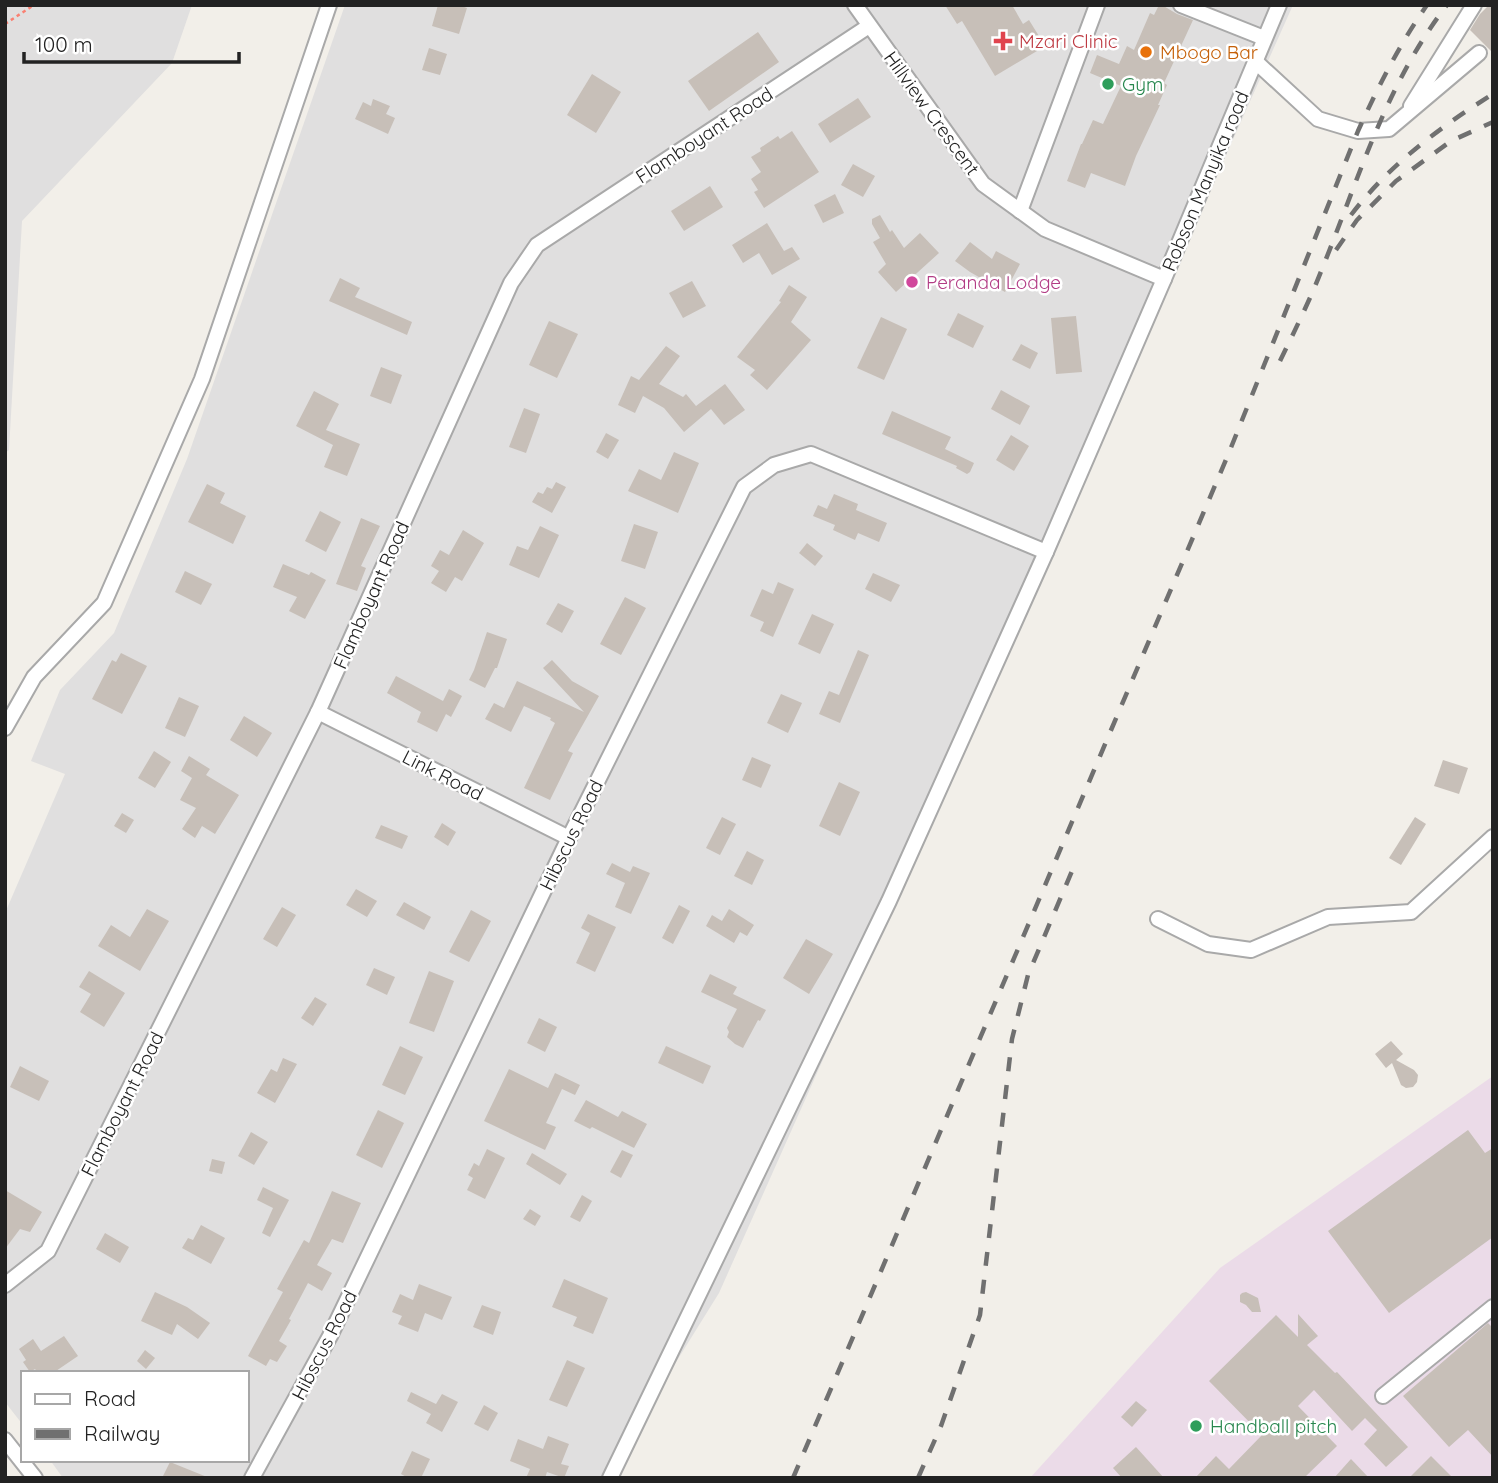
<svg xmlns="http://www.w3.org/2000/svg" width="1498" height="1483" font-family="Quicksand,sans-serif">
<rect width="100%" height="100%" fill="#f2efe9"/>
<g fill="#e0dfdf">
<path d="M5 5H192L172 63 22 221 9 450 5 453Z"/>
<path d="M345 5H1293L719 1293 604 1478H63L50 1460H247V1373H23V1425L5 1402V913L65 774 31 761 60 690 114 633 187 459Z"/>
</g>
<path fill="#ebdbe8" d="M1493 1076V1478H1030L1220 1268Z"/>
<g fill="#c7bfb8">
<path d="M438 5H459L467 8 459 34 432 26Z"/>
<path d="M945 5H1012L1023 24 1029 20 1042 41 1034 46 1037 51 995 76 962 21 957 24Z"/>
<path d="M1159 5H1162L1177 14 1193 20 1164 83 1167 85 1158 105H1160L1136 156 1125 186 1091 173 1085 188 1067 181 1081 144H1082L1093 120 1103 124 1121 86 1090 73 1097 55 1119 64 1127 46 1134 50 1150 13 1154 15Z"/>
<path d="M1489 5H1493V53L1470 30 1480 14Z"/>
<path d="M758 32 779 62 709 111 688 81Z"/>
<path d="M429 48 447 54 440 75 422 70Z"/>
<path d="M592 74 621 92 596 133 567 115Z"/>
<path d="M858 98 871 117 830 143 818 124Z"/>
<path d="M373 99 390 106 386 114 395 118 388 134 355 119 363 102 371 106Z"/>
<path d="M792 131 819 172 764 208 754 192 758 190 751 179 761 172 751 157 761 151 760 148 778 136 780 139Z"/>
<path d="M853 164 875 176 863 197 841 185Z"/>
<path d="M710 186 723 207 684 231 671 211Z"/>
<path d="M835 194 844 213 823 223 814 205Z"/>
<path d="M880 215 890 232 892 230 904 248 920 233 939 253 896 292 878 272 886 264 873 242 880 238 872 224V219Z"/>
<path d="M767 223 784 251 792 247 800 259 772 275 759 253 743 263 732 245Z"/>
<path d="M970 242 992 259 996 251 1020 264 1005 292 970 272 955 261Z"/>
<path d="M340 278 360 288 355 297 412 322 407 335 329 301Z"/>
<path d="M692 281 706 306 683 318 669 293Z"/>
<path d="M789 285 807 297 791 322 811 340 767 390 750 375 755 370 737 357 781 302 779 301Z"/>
<path d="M958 313 984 326 973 348 947 335Z"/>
<path d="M1076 316 1082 372 1056 374 1051 318Z"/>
<path d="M881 317 907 329 884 380 857 368Z"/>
<path d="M549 321 578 334 557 378 529 365Z"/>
<path d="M1021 344 1038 353 1030 369 1012 360Z"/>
<path d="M666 346 680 356 659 384 683 397 686 394 696 406 725 384 745 410 724 425 711 409 684 432 664 408 643 396 635 413 618 405 631 376 639 380Z"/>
<path d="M381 367 402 375 391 404 370 396Z"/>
<path d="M1001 390 1030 406 1020 425 991 409Z"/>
<path d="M314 391 339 404 326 430 360 444 347 476 324 467 333 445 296 426Z"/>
<path d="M524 408 540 414 526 453 509 447Z"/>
<path d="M892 411 951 437 945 449 974 463 970 472 967 474 956 468 957 466 882 434Z"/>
<path d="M606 433 619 440 608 459 596 452Z"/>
<path d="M1011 435 1029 446 1014 471 996 460Z"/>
<path d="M674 452 699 463 678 513 628 491 639 469 661 480Z"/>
<path d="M556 482 566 487 552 513 532 502 538 492 543 494 547 487 552 489Z"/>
<path d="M207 484 225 493 220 503 246 516 233 544 188 522Z"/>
<path d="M834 494 858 504 856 510 887 523 879 542 858 533 855 540 833 530 835 525 813 516 818 505 827 509Z"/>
<path d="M320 511 341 522 326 552 305 541Z"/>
<path d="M361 518 380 526 361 566 366 568 357 591 336 584Z"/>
<path d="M634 524 658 532 645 569 621 561Z"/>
<path d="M540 526 559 535 539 578 509 565 517 546 528 550Z"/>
<path d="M463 530 484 543 462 581 455 577 446 592 431 583 439 571 431 566 440 550 449 555Z"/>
<path d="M807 543 823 556 815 566 799 553Z"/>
<path d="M283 564 309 575 311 572 326 580 305 619 289 611 297 597 273 587Z"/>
<path d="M185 571 212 584 201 605 175 592Z"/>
<path d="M873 573 900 585 891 602 865 589Z"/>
<path d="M778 582 794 589 773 637 760 631 764 622 750 616 762 589 773 594Z"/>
<path d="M625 597 646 608 621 655 600 644Z"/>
<path d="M558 603 574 611 562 633 546 624Z"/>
<path d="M812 614 834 624 820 654 798 644Z"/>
<path d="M487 632 507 639 497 668H495L485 688 469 680 474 670Z"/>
<path d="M858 650 869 655 840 723 819 714 829 691 839 695Z"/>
<path d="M121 653 147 666 122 714 92 699 112 660 116 662Z"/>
<path d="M552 660 572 681 599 696 568 751 573 753 550 800 524 788 555 723 550 720 551 718 524 706 511 732 485 719 494 703 504 708 517 681 584 712 543 668Z"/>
<path d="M396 676 443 701 449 689 462 696 451 717 446 714 437 732 417 722 421 712 387 693Z"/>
<path d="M781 694 802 703 788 733 767 723Z"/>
<path d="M179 697 199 706 185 737 165 728Z"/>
<path d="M244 716 272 733 257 757 230 740Z"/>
<path d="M154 751 171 762 155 788 138 778Z"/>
<path d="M189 756 210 769 206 775 239 795 215 834 202 826 195 838 182 829 196 808 180 800 192 778 181 771Z"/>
<path d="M752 757 771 765 761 788 742 780Z"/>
<path d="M1443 760 1468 768 1459 794 1434 786Z"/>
<path d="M839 782 860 792 840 836 819 826Z"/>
<path d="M122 813 134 820 126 833 114 826Z"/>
<path d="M722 817 736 824 720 855 706 848Z"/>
<path d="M1415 817 1426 824 1401 865 1389 858Z"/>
<path d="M442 823 456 832 448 846 434 837Z"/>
<path d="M381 825 408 836 402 849 375 838Z"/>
<path d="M747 851 764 860 752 885 734 876Z"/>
<path d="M612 863 630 872 633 866 650 873 631 914 615 907 625 883 606 874Z"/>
<path d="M356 889 377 901 367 917 346 905Z"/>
<path d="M404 902 431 917 424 930 396 915Z"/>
<path d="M679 905 690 911 673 944 662 938Z"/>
<path d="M282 907 296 915 277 947 263 939Z"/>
<path d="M147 909 169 921 140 971 98 946 111 925 130 937Z"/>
<path d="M729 909 754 925 747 936 740 932 734 943 706 926 712 915 722 921Z"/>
<path d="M471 910 491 921 469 962 449 952Z"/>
<path d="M588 914 616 927 595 972 576 963 590 933 581 928Z"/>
<path d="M806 939 833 954 809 994 783 978Z"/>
<path d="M374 968 395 977 387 995 366 985Z"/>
<path d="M89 971 125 993 104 1027 80 1012 91 994 79 987Z"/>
<path d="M429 971 454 981 434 1032 409 1023Z"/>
<path d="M710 974 737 987 733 994 766 1010 760 1021 758 1020 743 1048 735 1044 727 1037 729 1032 727 1028 737 1009 701 992Z"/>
<path d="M315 997 327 1004 313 1026 301 1018Z"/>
<path d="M539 1018 557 1027 545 1052 527 1043Z"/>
<path d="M1391 1041 1403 1054 1396 1060 1414 1070 1418 1075 1417 1082 1413 1087 1406 1088 1401 1085 1392 1063 1386 1068 1375 1054Z"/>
<path d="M400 1046 423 1057 405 1095 382 1085Z"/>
<path d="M666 1046 711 1066 703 1084 658 1063Z"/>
<path d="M283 1058 297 1064 275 1103 257 1093 271 1069 277 1072Z"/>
<path d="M20 1066 49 1081 39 1101 10 1087Z"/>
<path d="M509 1069 548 1088 555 1073 580 1085 575 1095 562 1089 546 1123 556 1127 545 1150 484 1121Z"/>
<path d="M586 1100 618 1117 622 1111 647 1124 634 1148 592 1127 590 1129 574 1121Z"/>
<path d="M378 1110 404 1123 382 1168 356 1155Z"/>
<path d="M1468 1130 1485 1153 1493 1148V1237L1389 1313 1328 1231Z"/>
<path d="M251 1132 268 1142 254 1165 238 1156Z"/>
<path d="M487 1149 505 1158 485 1199 467 1190 473 1178 468 1175 474 1163 479 1166Z"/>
<path d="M622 1150 633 1155 621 1178 610 1172Z"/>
<path d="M532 1153 567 1174 560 1185 526 1164Z"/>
<path d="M212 1159 225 1162 222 1174 209 1171Z"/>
<path d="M263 1187 289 1200 270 1237 262 1233 273 1208 257 1200Z"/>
<path d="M5 1190 42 1212 30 1232 20 1229 5 1249Z"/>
<path d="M332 1191 361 1203 343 1243 332 1239 317 1265 332 1273 322 1291 308 1283 289 1319 291 1320 279 1341 287 1346 277 1362 270 1359 266 1366 248 1356 283 1292 277 1289 304 1240 309 1243Z"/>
<path d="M582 1195 592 1201 580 1222 570 1217Z"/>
<path d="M530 1209 541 1216 535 1226 523 1219Z"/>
<path d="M201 1225 225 1238 211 1264 182 1248 188 1238 193 1240Z"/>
<path d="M105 1233 129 1247 120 1263 96 1249Z"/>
<path d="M564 1279 608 1298 593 1334 573 1326 577 1317 552 1307Z"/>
<path d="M419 1284 452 1297 442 1320 425 1313 418 1332 398 1324 402 1316 392 1312 400 1294 413 1300Z"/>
<path d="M155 1292 187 1307 210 1323 198 1339 177 1324 172 1335 141 1321Z"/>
<path d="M1246 1292 1258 1298 1261 1312H1252L1246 1305 1240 1302V1295L1242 1293Z"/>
<path d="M482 1305 501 1312 493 1335 473 1327Z"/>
<path d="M1298 1314 1318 1336 1307 1345 1335 1373 1337 1372 1408 1447 1386 1467 1364 1444 1377 1430 1365 1418 1352 1431 1314 1390 1298 1406 1337 1446 1304 1478H1195L1216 1456 1229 1469 1262 1435 1209 1381 1276 1315 1298 1337Z"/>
<path d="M1488 1323 1493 1328V1457L1468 1430 1449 1447 1403 1396Z"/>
<path d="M64 1336 78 1356 53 1373H38L35 1369 30 1372 23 1362 26 1360 19 1349 33 1339 41 1351Z"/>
<path d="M145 1350 155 1358 146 1369 137 1361Z"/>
<path d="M567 1360 585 1368 567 1407 549 1400Z"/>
<path d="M411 1392 436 1404 442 1394 458 1402 442 1432 426 1423 431 1414 407 1401Z"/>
<path d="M1136 1401 1147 1410 1132 1427 1121 1417Z"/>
<path d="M484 1405 498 1413 488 1431 474 1424Z"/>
<path d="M548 1436 569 1444 561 1464 569 1466 564 1478 547 1472 545 1478H526L530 1469 510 1461 518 1439 543 1449Z"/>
<path d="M1136 1447 1164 1478H1122L1113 1468Z"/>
<path d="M412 1451 430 1459 421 1478H408L401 1474Z"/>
<path d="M1431 1456 1453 1478H1409Z"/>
<path d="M1351 1459 1369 1478H1334Z"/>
<path d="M170 1462 207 1477V1478H162Z"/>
</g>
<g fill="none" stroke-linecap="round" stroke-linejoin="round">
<g stroke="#a9a9a9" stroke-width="18">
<g id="minor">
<path d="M855 5 983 184 1045 229 1164 279"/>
<path d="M1181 5 1264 38"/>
<path d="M1255 61 1318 119 1358 131 1389 129 1479 53"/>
<path d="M1411 106 1474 5"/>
<path d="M1020 211 1097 5"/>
<path d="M318 712 569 838"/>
<path d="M5 728 34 677 104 603 202 379 329 5"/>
<path d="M1158 919 1208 944 1251 950 1328 917 1411 912 1493 837"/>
<path d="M5 1285 48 1251 318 712 511 283 537 245 869 26"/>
<path d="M1383 1396 1493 1307"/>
<path d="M5 1440 35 1478"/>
<path d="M252 1478 330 1336 569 838 744 487 774 465 811 454 1046 552"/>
<path d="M610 1478 889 901 1046 552 1164 279 1279 5"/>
</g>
</g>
<path stroke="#fa8072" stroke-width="2.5" stroke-dasharray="3.5 3.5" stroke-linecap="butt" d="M5 24 34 5"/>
<use href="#minor" stroke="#fff" stroke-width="14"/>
<g stroke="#707070" stroke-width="4.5" stroke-dasharray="14 14" stroke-linecap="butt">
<path d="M1351 215C1389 165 1440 127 1493 94"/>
<path d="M1336 250 1357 220 1396 181 1451 141 1493 122"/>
<path d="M1280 361C1295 330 1310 300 1322 269 1359 178 1386 84 1447 5"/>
<path d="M793 1478 1228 455 1358 131C1378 87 1399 45 1427 5"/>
<path d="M918 1478 941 1426 980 1315 1012 1039 1028 975 1072 871"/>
</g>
</g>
<path fill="#e0444e" stroke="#fff" stroke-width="2.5" d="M999.5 30.5h7v7h7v7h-7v7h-7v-7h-7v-7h7z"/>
<circle fill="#e8710a" stroke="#fff" stroke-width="2.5" cx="1146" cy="52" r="7"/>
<g fill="#2e9e5b" stroke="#fff" stroke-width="2.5">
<circle cx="1108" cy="84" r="7"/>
<circle cx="1196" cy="1426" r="7"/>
</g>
<circle fill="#d1479c" stroke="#fff" stroke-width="2.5" cx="912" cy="282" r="7"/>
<g text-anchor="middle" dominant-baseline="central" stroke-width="5" stroke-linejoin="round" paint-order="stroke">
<g font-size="19" fill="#be3a42" stroke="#fff" text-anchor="start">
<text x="1019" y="41">Mzari Clinic</text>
</g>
<g font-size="19" fill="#c56008" stroke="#fff" text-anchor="start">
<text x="1160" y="52">Mbogo Bar</text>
</g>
<g font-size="19" fill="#27864d" stroke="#fff" text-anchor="start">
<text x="1122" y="84">Gym</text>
<text x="1210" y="1426">Handball pitch</text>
</g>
<g font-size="19" fill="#222" stroke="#fff">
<text transform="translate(932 113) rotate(54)">Hillview Crescent</text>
<text transform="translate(704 135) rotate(-33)">Flamboyant Road</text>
<text transform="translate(1205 181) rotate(-67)">Robson Manyika road</text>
<text transform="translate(371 595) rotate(-66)">Flamboyant Road</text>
<text transform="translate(443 775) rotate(27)">Link Road</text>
<text transform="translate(571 835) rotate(-64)">Hibscus Road</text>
<text transform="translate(122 1104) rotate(-63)">Flamboyant Road</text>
<text transform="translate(324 1345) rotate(-63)">Hibscus Road</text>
</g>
<g font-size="19" fill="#b23c85" stroke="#fff" text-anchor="start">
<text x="926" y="282">Peranda Lodge</text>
</g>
</g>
<rect width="1498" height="1483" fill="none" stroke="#222222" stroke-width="14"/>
<rect x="21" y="1371" width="228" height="91" fill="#ffffff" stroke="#a7a7a7" stroke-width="2"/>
<rect x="35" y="1394" width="35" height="10" fill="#ffffff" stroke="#a7a7a7" stroke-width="2"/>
<text x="84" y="1406" font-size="21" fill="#222222">Road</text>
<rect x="35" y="1429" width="35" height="10" fill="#707070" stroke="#a7a7a7" stroke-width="2"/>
<text x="84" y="1441" font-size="21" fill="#222222">Railway</text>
<path d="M24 52v10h215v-10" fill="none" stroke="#222222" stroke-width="3.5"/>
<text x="35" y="52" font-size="21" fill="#222222" stroke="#ffffff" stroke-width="5" paint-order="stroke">100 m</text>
</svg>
